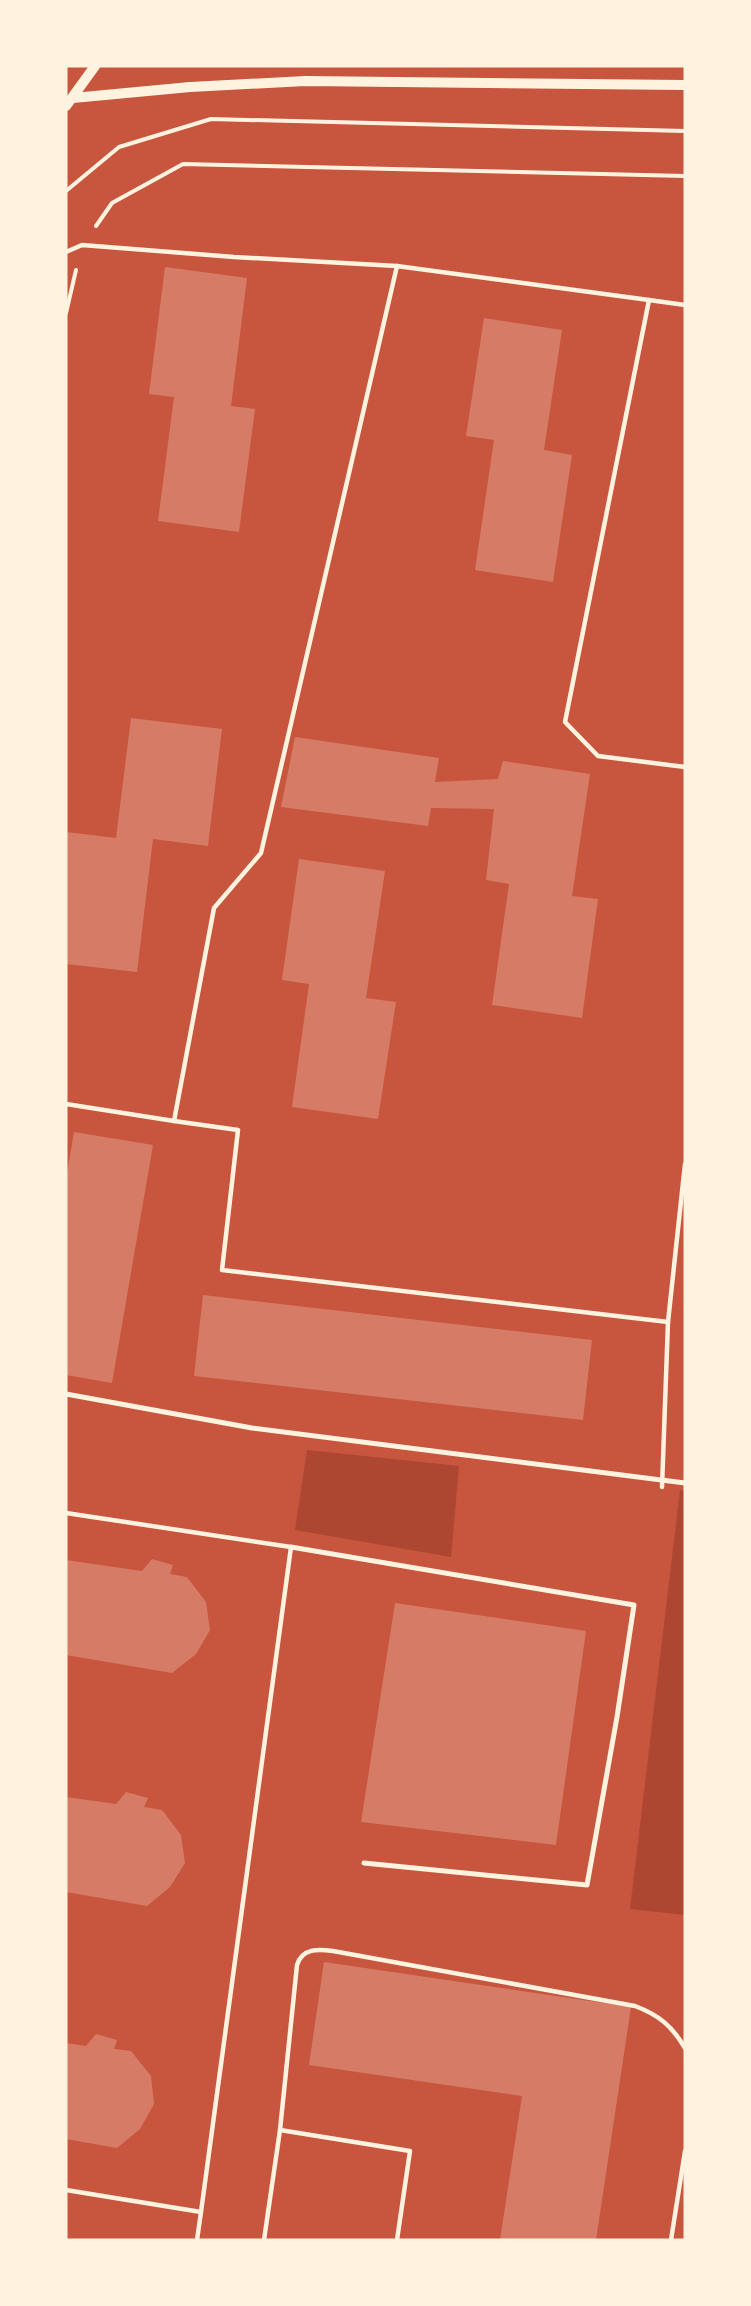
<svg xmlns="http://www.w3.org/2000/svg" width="751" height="2306" font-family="'PT Sans',sans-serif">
<rect width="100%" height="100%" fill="#c8553d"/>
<g fill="#ae4732">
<path d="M307 1450 459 1466 451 1557 295 1530Z"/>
<path d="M680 1490 685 1491V1915L630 1909Z"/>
</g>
<g fill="#d67c66">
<path d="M165 267 247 278 231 406 255 409 239 532 158 521 174 397 149 394Z"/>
<path d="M484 318 562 330 544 450 572 455 553 582 475 570 494 440 466 436Z"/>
<path d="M131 718 222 729 208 846 153 839 137 972 66 964V832L116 838Z"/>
<path d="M295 737 439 758 435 782 498 779 503 761 590 774 572 896 598 899 582 1018 492 1005 509 884 486 880 494 809 431 808 428 826 281 807Z"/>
<path d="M299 859 385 871 366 998 396 1002 378 1119 292 1107 309 984 282 980Z"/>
<path d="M74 1132 153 1145 112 1383 66 1375V1179Z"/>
<path d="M203 1295 592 1340 583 1420 194 1376Z"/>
<path d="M152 1559 173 1565 170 1574 187 1577 206 1602 210 1630 196 1654 172 1673 66 1655V1560L142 1571Z"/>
<path d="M395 1603 586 1631 556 1845 361 1822Z"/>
<path d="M126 1792 148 1798 144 1807 162 1810 181 1835 185 1863 170 1887 147 1906 66 1892V1797L116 1804Z"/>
<path d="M324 1962 631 2007 596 2240H500L522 2096 309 2065Z"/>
<path d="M96 2034 117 2040 114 2049 131 2051 151 2076 154 2104 140 2129 117 2148 66 2139V2043L86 2046Z"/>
</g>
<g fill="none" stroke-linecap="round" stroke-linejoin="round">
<g stroke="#fff3e0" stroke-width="4">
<path d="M66 191 119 147 211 119 685 131"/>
<path d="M96 226 112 203 183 164 685 176"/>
<path d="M66 313 76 270"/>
</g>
<g stroke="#fff3e0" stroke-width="4.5">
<path d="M66 252 82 245 234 257 397 266"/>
<path d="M649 300 685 305"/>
<path d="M66 1104 174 1121 214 908 261 853 397 266 649 300 565 722 598 756 685 767"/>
<path d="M174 1121 238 1130 222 1270 668 1322"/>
<path d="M662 1487 668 1322 685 1164"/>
<path d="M66 1513 291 1547 201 2212 66 2190"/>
<path d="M280 2130 410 2151 397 2240"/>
<path d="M197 2240 201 2212"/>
<path d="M264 2240 280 2130 297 1965C302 1948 318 1949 333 1951L635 2006C659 2015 672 2026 685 2048"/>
<path d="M671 2240 685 2151"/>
</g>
<g stroke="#fff3e0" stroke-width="5">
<path d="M66 1394 252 1428 685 1483"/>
<path d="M291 1547 634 1605 617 1717 587 1885 364 1863"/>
</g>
<g stroke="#fff3e0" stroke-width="10">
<path d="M73 98 190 87 305 81 685 85"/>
<path d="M66 106 95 66"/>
</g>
</g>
<rect width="751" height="2306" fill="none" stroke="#fff3e0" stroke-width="135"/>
</svg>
